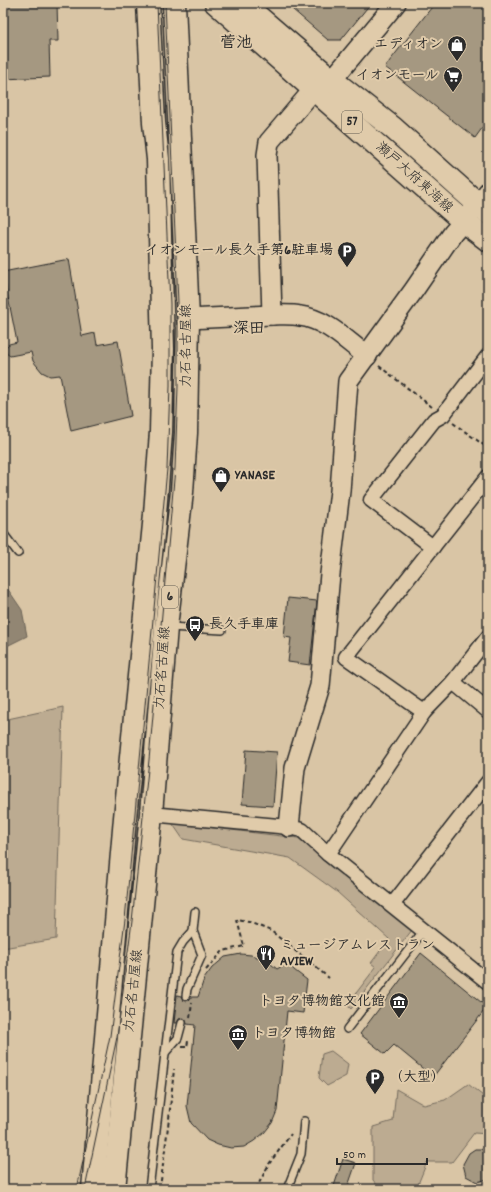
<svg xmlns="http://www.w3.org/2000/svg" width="491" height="1192" font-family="Dekko,'Klee One',sans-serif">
<rect width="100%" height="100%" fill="#d9c5a5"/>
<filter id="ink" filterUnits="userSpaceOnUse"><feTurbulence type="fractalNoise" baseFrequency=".025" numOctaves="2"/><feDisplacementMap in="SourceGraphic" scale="8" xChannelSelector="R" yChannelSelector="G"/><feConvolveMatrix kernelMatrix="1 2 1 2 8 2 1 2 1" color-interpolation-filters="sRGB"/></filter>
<g filter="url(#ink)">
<g fill="#bcab91" stroke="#746b5e">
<path d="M63 707 56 939 3 948V720Z"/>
<path d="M172 823 298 838 412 930 351 1009 347 1005 376 967 371 963 389 939 337 892 290 858 183 839Z"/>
<path d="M331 1051 348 1064 346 1076 327 1086 319 1078 322 1054Z"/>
<path d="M468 1084 483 1096 488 1097V1134L474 1133 452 1162H427L416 1189H380L373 1180V1127L393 1121 396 1089 424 1105 445 1100Z"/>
</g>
<path fill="#928673" stroke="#696256" d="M3 582 22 610 27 636 3 648Z"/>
<g fill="#a59881" stroke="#2b2b2b">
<path d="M3 3H57L58 41H49L50 77 3 79Z"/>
<path d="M285 3H371L341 40H328Z"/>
<path d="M435 3H488V120L475 138 385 67Z"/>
<path d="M69 259 82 336 95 333 97 345 118 341 131 416 71 431 60 375 50 376 42 372 33 361 31 352 10 356 6 353 5 348 9 344 17 342 3 272Z"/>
<path d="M288 598 317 601 310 665 288 662 291 638 284 637Z"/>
<path d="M246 750 277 752 273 806 242 804Z"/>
<path d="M421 953 487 1007 433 1077 394 1045 385 1054 360 1034Z"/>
<path d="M241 954 251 955 266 960 277 969 284 965H290L294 970 307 980 303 1013 287 1011 277 1111 272 1123 264 1133 254 1141 244 1147 231 1148 218 1145 207 1140 191 1123 187 1106 195 1025 187 1024 186 1020 183 1018 179 1019 177 1023H174L177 995 181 996 183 1000 186 1001 190 999 191 997H198L204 979 212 968 225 957Z"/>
<path d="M475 1149H481L488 1153V1179L477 1182 466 1176 463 1164 469 1153Z"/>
<path d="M343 1159 356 1163 347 1189H333Z"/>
</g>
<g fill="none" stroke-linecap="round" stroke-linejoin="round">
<g stroke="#2b2b2b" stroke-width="10">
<g id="lane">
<path d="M3 533 18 553"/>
<path d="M169 627 222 630"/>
<path d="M186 996 187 989 202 955 193 931"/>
<path d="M347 1029 424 930"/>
<path d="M165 1053 178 1038 182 1023"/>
<path d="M149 1189 177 952 183 942 193 931 195 912"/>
<path d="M287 1189 301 1154 304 1121"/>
</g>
</g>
<g stroke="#2b2b2b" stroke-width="17">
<g id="street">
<path d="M488 477 346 657 424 712 453 682 488 637"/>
<path d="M433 547 371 500 434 420 443 415 488 356"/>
<path d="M453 682 488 711"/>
<path d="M151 814 289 827 302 830 328 854 488 982"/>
<path d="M328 854 424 712"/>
<path d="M393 904 488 782"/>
</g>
</g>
<g stroke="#2b2b2b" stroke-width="22">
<g id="secondary">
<path d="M332 80 396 3"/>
<path d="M314 89 269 142 267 155 272 315C281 315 291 314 300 316 326 319 347 341 367 356"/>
<path d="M188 319 272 315"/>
<path d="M289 827 295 768 320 686 330 574 340 491 348 381 414 290 453 233 478 205 488 192"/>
</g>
</g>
<g stroke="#2b2b2b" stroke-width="25">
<g id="primary">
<path d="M216 3 463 221 488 240"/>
<path d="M242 3 332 80 393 128 488 213"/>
<path d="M93 1189 125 818 155 514 161 432 163 349 158 159 154 123 148 3"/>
<path d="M114 1189 151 814 166 627 182 492 186 433 188 319 174 3"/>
</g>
</g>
<g stroke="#2b2b2b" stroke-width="2" stroke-dasharray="4 3" stroke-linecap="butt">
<path d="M379 366 432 407"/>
<path d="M453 423 488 448"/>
<path d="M206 970 223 951 244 946 237 920 249 922 271 931 329 978"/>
<path d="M190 1018 192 1003"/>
<path d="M182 1047H187L188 1041"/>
<path d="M160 1188 169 1119 174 1069"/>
<path d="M256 1189 269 1164 291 1134"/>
</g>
<use href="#lane" stroke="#e0cbaa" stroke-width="7"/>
<use href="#street" stroke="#e0cbaa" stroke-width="14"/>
<use href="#secondary" stroke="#e0cbaa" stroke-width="19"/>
<use href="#primary" stroke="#e0cbaa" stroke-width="22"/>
<g stroke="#2b2b2b" stroke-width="1">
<path d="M77 1189 110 1036 125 920 167 469 170 386V304L157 3"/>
<path d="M85 1189 117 1037 132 921 149 760 175 468 178 386V303L165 3"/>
</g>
</g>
</g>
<defs>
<g id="shop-pin" transform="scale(1)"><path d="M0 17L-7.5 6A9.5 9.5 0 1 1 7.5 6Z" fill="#2b2b2b" stroke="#e0cbaa"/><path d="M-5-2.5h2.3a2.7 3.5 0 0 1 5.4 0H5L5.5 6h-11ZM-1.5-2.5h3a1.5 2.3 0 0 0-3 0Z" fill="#fff"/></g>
<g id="supermarket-pin" transform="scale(1)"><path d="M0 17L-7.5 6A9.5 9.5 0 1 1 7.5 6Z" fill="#2b2b2b" stroke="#e0cbaa"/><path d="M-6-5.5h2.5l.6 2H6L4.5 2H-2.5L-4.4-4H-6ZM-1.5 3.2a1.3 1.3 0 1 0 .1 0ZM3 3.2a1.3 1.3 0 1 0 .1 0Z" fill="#fff"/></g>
<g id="parking-pin" transform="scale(1)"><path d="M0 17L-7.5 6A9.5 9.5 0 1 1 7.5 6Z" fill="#2b2b2b" stroke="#e0cbaa"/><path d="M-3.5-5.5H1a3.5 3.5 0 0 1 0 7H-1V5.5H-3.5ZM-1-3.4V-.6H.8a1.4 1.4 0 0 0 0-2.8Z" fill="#fff"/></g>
<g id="bus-pin" transform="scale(1)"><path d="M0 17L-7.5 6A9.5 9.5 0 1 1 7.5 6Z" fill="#2b2b2b" stroke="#e0cbaa"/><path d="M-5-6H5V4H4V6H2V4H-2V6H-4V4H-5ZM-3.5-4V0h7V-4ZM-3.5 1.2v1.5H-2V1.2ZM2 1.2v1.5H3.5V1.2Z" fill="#fff"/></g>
<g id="restaurant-pin" transform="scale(1)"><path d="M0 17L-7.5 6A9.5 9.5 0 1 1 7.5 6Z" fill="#2b2b2b" stroke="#e0cbaa"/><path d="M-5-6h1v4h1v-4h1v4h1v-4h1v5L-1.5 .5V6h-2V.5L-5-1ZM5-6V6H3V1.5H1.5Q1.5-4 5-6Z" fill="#fff"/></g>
<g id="museum-pin" transform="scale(1)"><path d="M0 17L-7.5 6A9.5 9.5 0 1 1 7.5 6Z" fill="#2b2b2b" stroke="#e0cbaa"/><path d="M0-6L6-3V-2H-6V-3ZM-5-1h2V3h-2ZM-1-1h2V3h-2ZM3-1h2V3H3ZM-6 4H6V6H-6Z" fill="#fff"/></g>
</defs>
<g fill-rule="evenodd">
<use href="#shop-pin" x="457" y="45"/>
<use href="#supermarket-pin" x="453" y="76"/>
<use href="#parking-pin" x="347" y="251"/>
<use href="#shop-pin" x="221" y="476"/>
<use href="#bus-pin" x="195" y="625"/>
<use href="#restaurant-pin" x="266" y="954"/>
<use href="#museum-pin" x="399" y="1002"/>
<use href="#museum-pin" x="238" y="1034"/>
<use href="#parking-pin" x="375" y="1078"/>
</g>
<g text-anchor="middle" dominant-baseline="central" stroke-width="4" stroke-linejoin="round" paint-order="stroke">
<g fill="#e0cbaa" stroke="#615b51" stroke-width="1">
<rect x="342" y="111" width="20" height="22" rx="3"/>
<rect x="162" y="586" width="16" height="22" rx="3"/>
</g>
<g font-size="13" font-weight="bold" fill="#2b2b2b">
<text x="352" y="122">57</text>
<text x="170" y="597">6</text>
</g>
<g font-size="14" font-weight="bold" fill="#2b2b2b" stroke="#e0cbaa" text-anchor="start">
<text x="443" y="45" text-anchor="end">エディオン</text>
<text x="439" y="76" text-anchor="end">イオンモール</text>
<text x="333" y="251" text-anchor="end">イオンモール長久手第6駐車場</text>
<text x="235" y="476">YANASE</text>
<text x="209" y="625">長久手車庫</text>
<text x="280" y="946">ミュージアムレストラン<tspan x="280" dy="16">AVIEW</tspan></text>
<text x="385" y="1002" text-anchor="end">トヨタ博物館文化館</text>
<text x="252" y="1034">トヨタ博物館</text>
<text x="389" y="1078">（大型）</text>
</g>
<g font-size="14" fill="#2b2b2b" stroke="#e0cbaa">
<text transform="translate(414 178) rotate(42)">瀬戸大府東海線</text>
<text transform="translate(187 346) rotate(-90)">力石名古屋線</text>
<text transform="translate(163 668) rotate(-86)">力石名古屋線</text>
<text transform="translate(134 991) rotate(-84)">力石名古屋線</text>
</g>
<g font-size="16" font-weight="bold" fill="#2b2b2b" stroke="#e0cbaa">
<text x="236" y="43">菅池</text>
<text x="249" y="329">深田</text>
</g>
</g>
<rect width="491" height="1192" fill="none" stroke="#e0cbaa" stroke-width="16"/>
<rect x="8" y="8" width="475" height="1176" fill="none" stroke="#2b2b2b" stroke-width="1.5" filter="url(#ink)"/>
<path d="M337 1158v6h90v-6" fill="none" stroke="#2b2b2b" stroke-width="2"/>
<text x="343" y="1158" font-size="12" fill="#2b2b2b" stroke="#e0cbaa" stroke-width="3" paint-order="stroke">50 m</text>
</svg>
